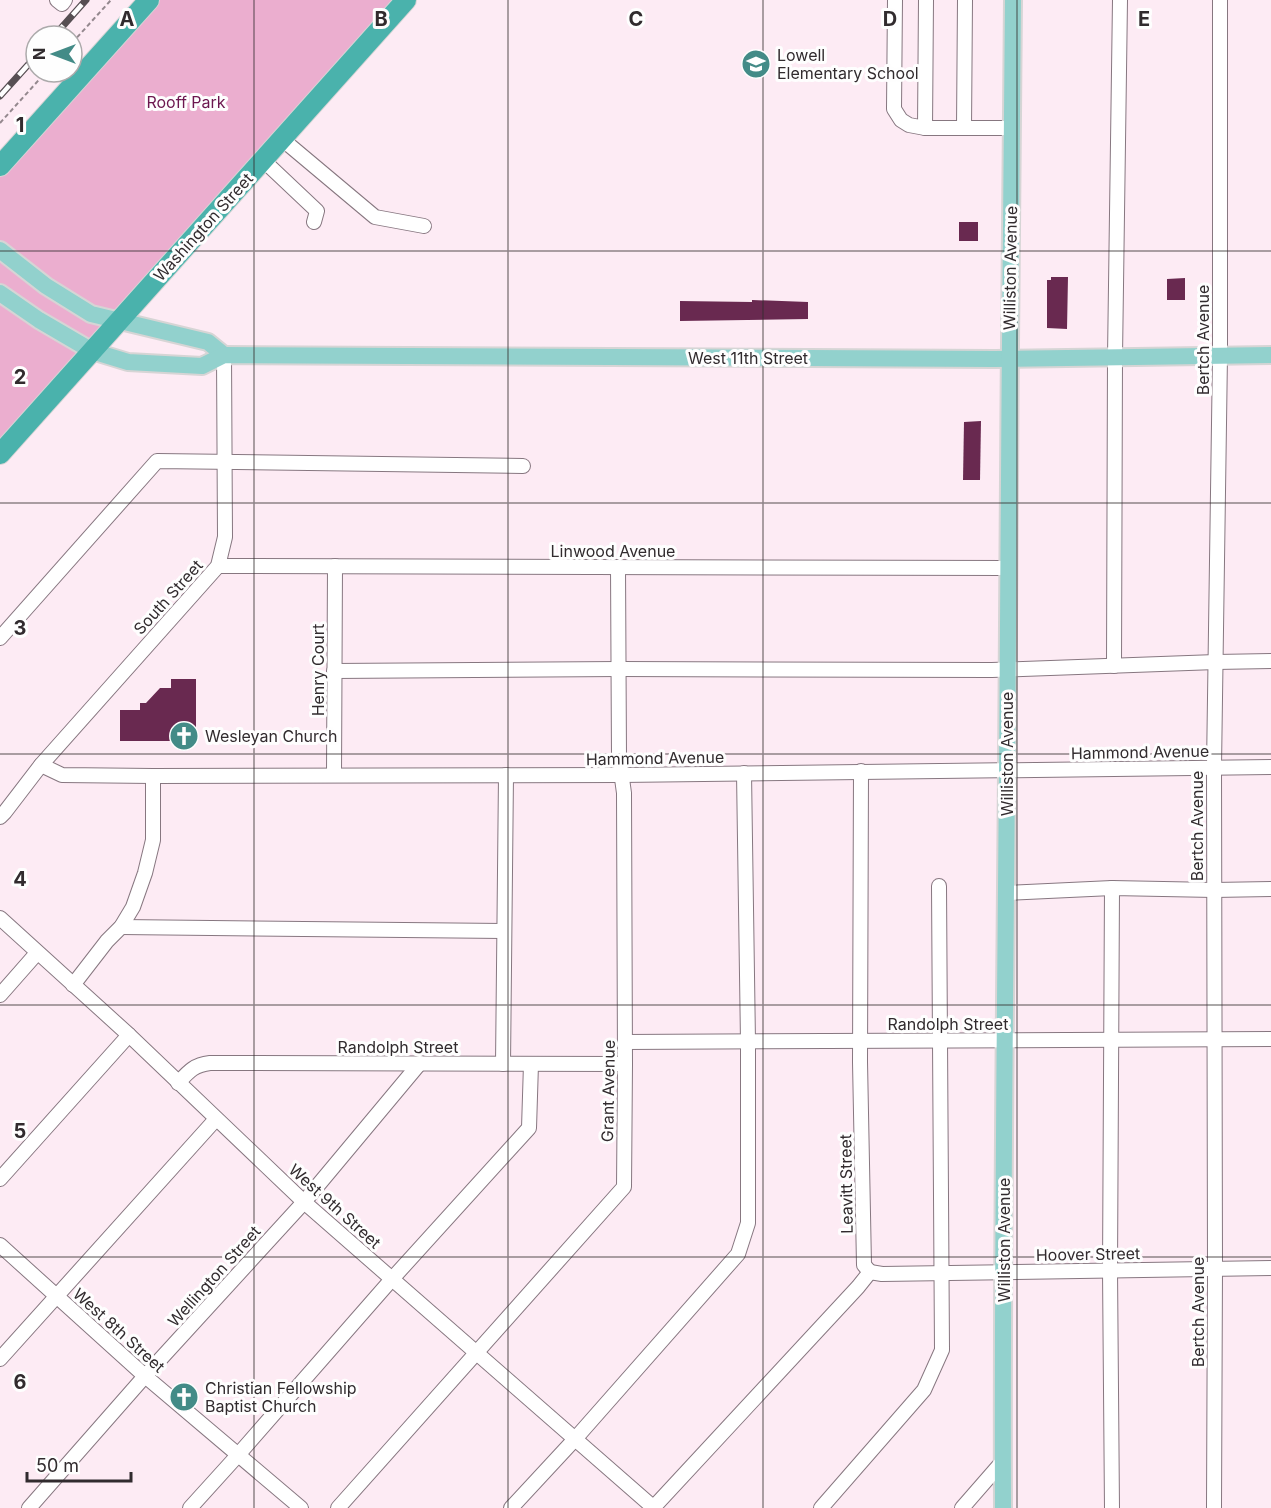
<svg xmlns="http://www.w3.org/2000/svg" width="1271" height="1508" font-family="Inter,sans-serif">
<rect width="100%" height="100%" fill="#fdebf4"/>
<path fill="#ebaecf" d="M149 0H406L0 454V167Z"/>
<g fill="#692950">
<rect x="959" y="222" width="19" height="19"/>
<path d="M1051 277H1068L1067 329 1047 328V280H1051Z"/>
<path d="M1185 278V300H1167V279Z"/>
<path d="M752 300 808 302V319L680 321V301L752 302Z"/>
<path d="M981 421 980 480H963L964 422Z"/>
<path d="M171 679H196V741H120V710H140V703H146L160 688H171Z"/>
</g>
<g fill="none" stroke-linecap="round" stroke-linejoin="round">
<g stroke="#877780" stroke-width="16">
<g id="minor">
<path d="M57 0 62 4 65 0"/>
<path d="M895 0 894 109 901 120 909 125 925 128H1012"/>
<path d="M925 128 926 0"/>
<path d="M964 128 965 0"/>
<path d="M282 139 375 217 424 226"/>
<path d="M263 160 317 211 314 222"/>
<path d="M218 566 1008 568"/>
<path d="M0 638 157 461 523 466"/>
<path d="M1114 666 1115 357 1120 0"/>
<path d="M334 671 619 669 992 670 1216 662 1271 661"/>
<path d="M41 765 62 775 153 776 622 775 1271 767"/>
<path d="M861 771 860 1062 864 1265 870 1272"/>
<path d="M334 775 335 566"/>
<path d="M0 817 5 812 41 765 218 566 225 537 224 355"/>
<path d="M1006 893 1112 888 1214 890 1271 889"/>
<path d="M0 918 129 1035 304 1202 654 1508"/>
<path d="M121 927 504 931"/>
<path d="M73 985 107 941 121 927 133 907 145 873 153 840V776"/>
<path d="M0 995 37 953"/>
<path d="M625 1042 1271 1039"/>
<path d="M503 1064 506 775"/>
<path d="M178 1083C189 1071 194 1065 210 1063L625 1064"/>
<path d="M0 1179 129 1035"/>
<path d="M0 1245 145 1376 301 1508"/>
<path d="M870 1272 882 1274 1271 1268"/>
<path d="M0 1359 216 1119"/>
<path d="M29 1508 145 1376 304 1202 420 1063"/>
<path d="M190 1508 238 1455 392 1279 529 1128 531 1064"/>
<path d="M338 1508 624 1187 625 1064 624 793 619 757 618 567"/>
<path d="M511 1508 575 1439 738 1254 748 1223V1042L744 773"/>
<path d="M653 1508 858 1287 870 1272"/>
<path d="M821 1508 924 1390 942 1350 939 886"/>
<path d="M962 1508 1003 1461"/>
<path d="M1112 1508 1110 1270 1112 888"/>
<path d="M1214 1508 1215 1268 1214 767 1220 355V0"/>
</g>
</g>
<g stroke="#d6d5d5" stroke-width="20">
<g id="major">
<path d="M0 250 46 286 91 314 208 342 224 355"/>
<path d="M0 293 39 320 92 351 128 362 202 366 224 355 994 359 1271 355"/>
<path d="M1003 1508C1002 1263 1005 1018 1007 773 1009 515 1010 258 1013 0"/>
</g>
</g>
<g stroke="#d6d5d5" stroke-width="22">
<g id="highway">
<path d="M0 166 149 0"/>
<path d="M0 454 406 0"/>
</g>
</g>
<g stroke="#94888e" stroke-width="2" stroke-dasharray="4.5 3" stroke-linecap="butt">
<path d="M72 43 111 0"/>
<path d="M0 123 46 72"/>
</g>
<use href="#minor" stroke="#fff" stroke-width="14"/>
<use href="#major" stroke="#92d1cd" stroke-width="16"/>
<use href="#highway" stroke="#4ab2ac" stroke-width="20"/>
<g stroke="#574f53" stroke-width="7">
<g id="rail">
<path d="M54 36 86 0"/>
<path d="M0 96 36 56"/>
</g>
</g>
<use href="#rail" stroke="#fefefe" stroke-width="4.5" stroke-dasharray="14" stroke-linecap="butt"/>
</g>
<path fill="none" stroke="#312b2e" stroke-width="1.5" stroke-opacity="0.55" d="M254 0V1508M508 0V1508M763 0V1508M1017 0V1508M0 251H1271M0 503H1271M0 754H1271M0 1005H1271M0 1257H1271"/>
<defs>
<g id="school-disc" transform="scale(1.5)"><circle r="9.5" fill="#438b87" stroke="#fefefe"/><path d="M0-5L7-2L0 1L-7-2ZM-4 1L0 2.5L4 1V4Q0 6-4 4Z" fill="#fff"/></g>
<g id="church-disc" transform="scale(1.5)"><circle r="9.5" fill="#438b87" stroke="#fefefe"/><path d="M-1.2-6h2.4v3.5h3.3v2.4h-3.3V6h-2.4V-.1h-3.3v-2.4h3.3Z" fill="#fff"/></g>
</defs>
<g fill-rule="evenodd">
<use href="#school-disc" x="756" y="64"/>
<use href="#church-disc" x="184" y="736"/>
<use href="#church-disc" x="184" y="1397"/>
</g>
<g text-anchor="middle" dominant-baseline="central" stroke-width="6" stroke-linejoin="round" paint-order="stroke">
<g font-size="16" fill="#312b2e" stroke="#fefefe" text-anchor="start">
<text x="777" y="55">Lowell<tspan x="777" dy="18">Elementary School</tspan></text>
<text x="205" y="736">Wesleyan Church</text>
<text x="205" y="1388">Christian Fellowship<tspan x="205" dy="18">Baptist Church</tspan></text>
</g>
<g font-size="16" fill="#6c164f" stroke="#fefefe">
<text x="186" y="102">Rooff Park</text>
</g>
<g font-size="16" fill="#312b2e" stroke="#fefefe">
<text transform="translate(203 227) rotate(-48)">Washington Street</text>
<text transform="translate(1010 268) rotate(-89)">Williston Avenue</text>
<text transform="translate(1203 340) rotate(-90)">Bertch Avenue</text>
<text x="748" y="358">West 11th Street</text>
<text x="613" y="551">Linwood Avenue</text>
<text transform="translate(168 597) rotate(-48)">South Street</text>
<text transform="translate(318 670) rotate(-90)">Henry Court</text>
<text transform="translate(1140 752) rotate(-1)">Hammond Avenue</text>
<text transform="translate(1007 754) rotate(-90)">Williston Avenue</text>
<text transform="translate(655 758) rotate(-1)">Hammond Avenue</text>
<text transform="translate(1197 826) rotate(-90)">Bertch Avenue</text>
<text x="948" y="1024">Randolph Street</text>
<text x="398" y="1047">Randolph Street</text>
<text transform="translate(608 1091) rotate(-89)">Grant Avenue</text>
<text transform="translate(846 1184) rotate(-91)">Leavitt Street</text>
<text transform="translate(335 1206) rotate(42)">West 9th Street</text>
<text transform="translate(1004 1240) rotate(-90)">Williston Avenue</text>
<text transform="translate(1088 1254) rotate(-1)">Hoover Street</text>
<text transform="translate(214 1276) rotate(-48)">Wellington Street</text>
<text transform="translate(1198 1312) rotate(-90)">Bertch Avenue</text>
<text transform="translate(119 1330) rotate(42)">West 8th Street</text>
</g>
</g>
<g font-size="20" text-anchor="middle" font-weight="bold" fill="#312b2e" stroke="#fefefe" stroke-width="6" stroke-linejoin="round" paint-order="stroke">
<text x="127" y="26">A</text>
<text x="381" y="26">B</text>
<text x="636" y="26">C</text>
<text x="890" y="26">D</text>
<text x="1144" y="26">E</text>
<text x="20" y="132">1</text>
<text x="20" y="384">2</text>
<text x="20" y="635">3</text>
<text x="20" y="886">4</text>
<text x="20" y="1138">5</text>
<text x="20" y="1389">6</text>
</g>
<g transform="translate(54 54) rotate(270)"><circle r="28" fill="#fefefe" stroke="#acaaab" stroke-width="1.5"/>
<path d="M0-4.5L10 22L0 15L-10 22Z" fill="#438b87"/>
<text y="-9" font-size="16" font-weight="bold" text-anchor="middle" fill="#312b2e">N</text>
</g>
<path d="M27 1472v9h104v-9" fill="none" stroke="#312b2e" stroke-width="3"/>
<text x="36" y="1472" font-size="18" fill="#312b2e" stroke="#fefefe" stroke-width="4.5" paint-order="stroke">50 m</text>
</svg>
